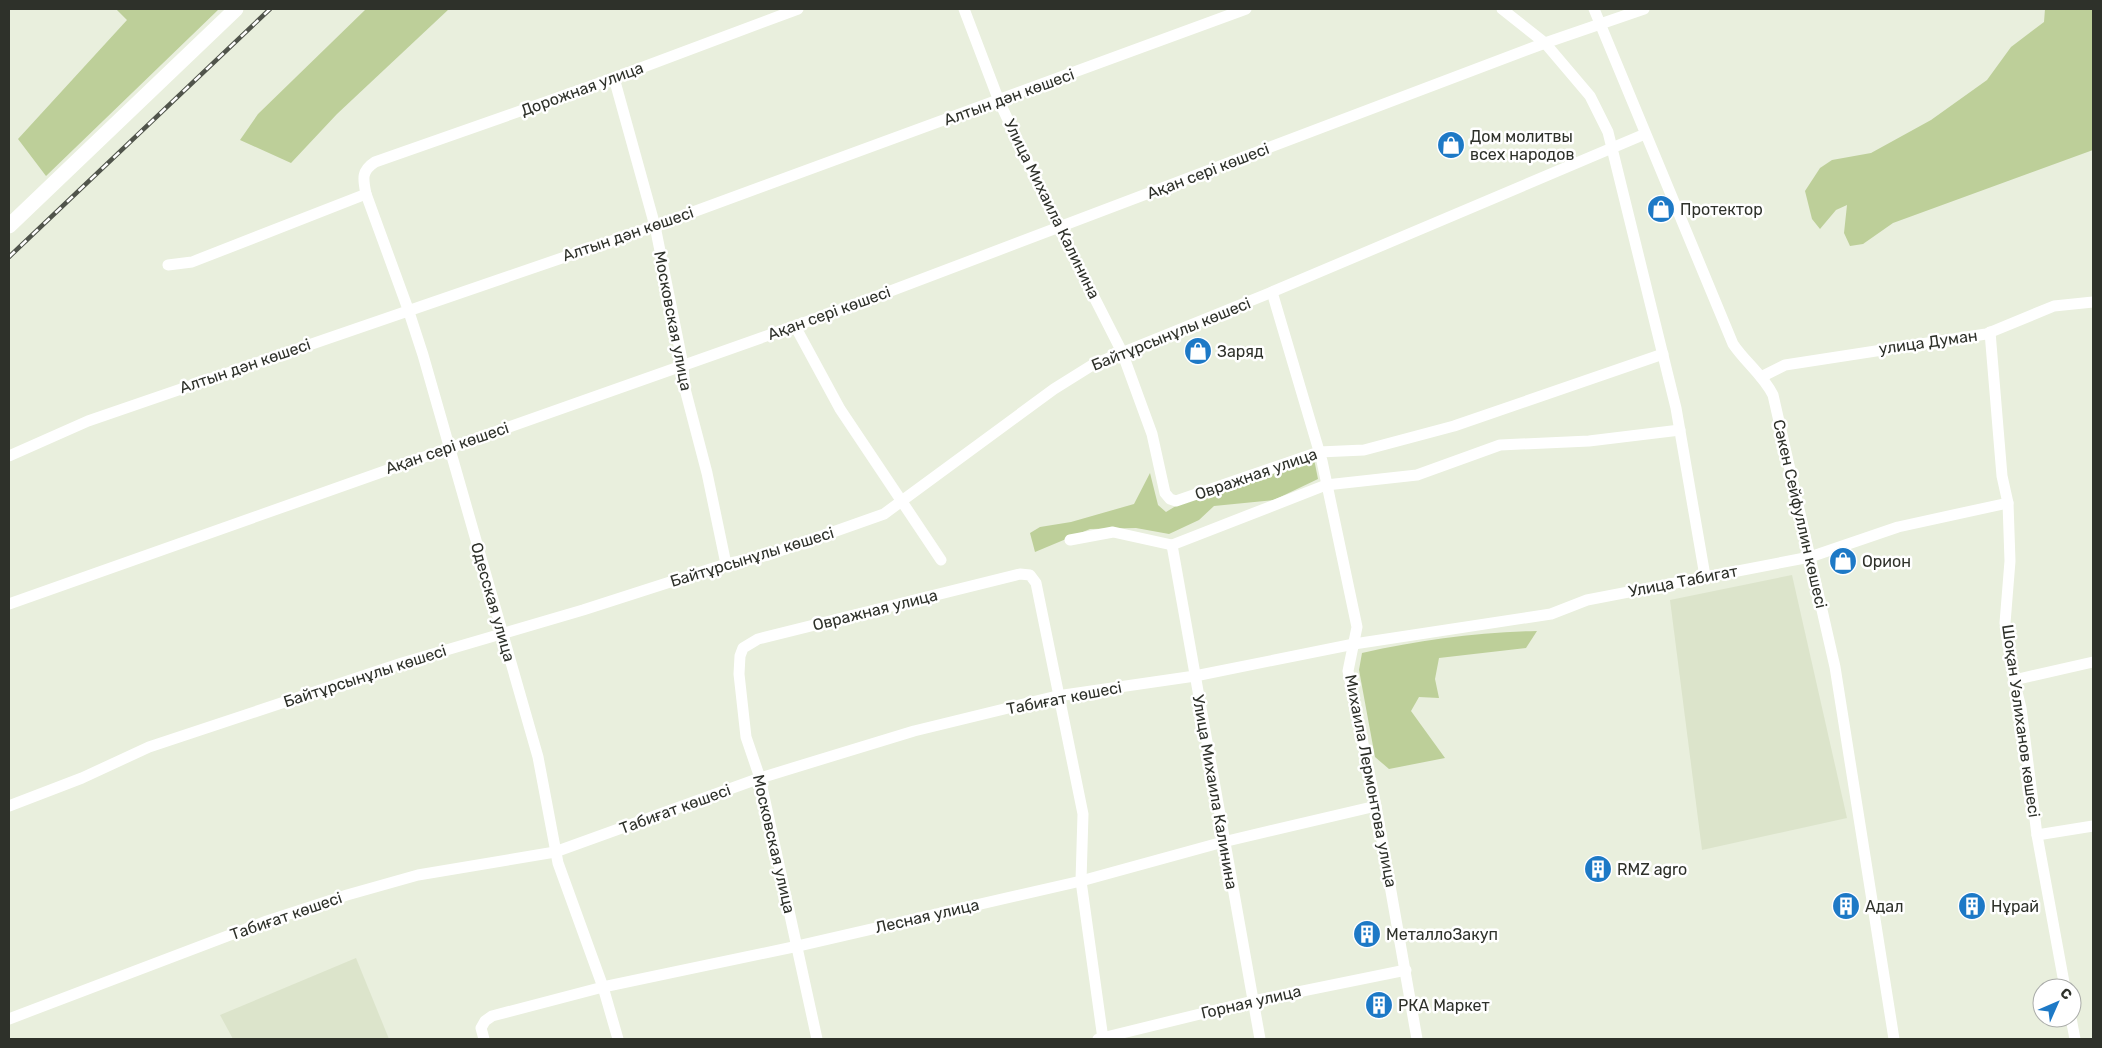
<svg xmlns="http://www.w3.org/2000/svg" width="2102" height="1048" font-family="Rubik,sans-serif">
<rect width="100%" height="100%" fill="#e9efdd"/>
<g fill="#dce4cb">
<path d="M1792 575 1847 818 1702 850 1670 600Z"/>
<path d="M356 958 389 1039H233L220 1015Z"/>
</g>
<g fill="#bdcf99">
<path d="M116 9H219L46 176 18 139 127 20Z"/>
<path d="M366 9H449L337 114 291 163 240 140 258 114Z"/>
<path d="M2045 9H2093V150L1893 223 1863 244 1850 246 1844 233 1847 205 1836 210 1820 229 1812 219 1805 191 1820 168 1832 160 1871 153 1931 120 1987 80 2011 47 2044 22Z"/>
<path d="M1314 459 1318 479 1274 500 1214 506 1199 520 1169 534 1136 528 1090 529 1035 552 1030 533 1040 527 1071 522 1134 504 1150 473 1158 505 1166 512 1184 501 1256 480Z"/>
<path d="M1537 631 1526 648 1439 658 1435 679 1439 698 1419 697 1411 711 1445 758 1389 769 1375 757 1359 670 1362 653C1420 640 1477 632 1537 631Z"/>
</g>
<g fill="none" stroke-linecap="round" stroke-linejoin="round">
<g stroke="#fff" stroke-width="11">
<path d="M964 9 999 101 1059 228 1122 352 1152 434 1165 493 1170 499 1176 501 1319 452 1364 450 1454 426 1663 354"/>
<path d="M1502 9 1545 43 1590 96 1608 132 1676 408 1705 576"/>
<path d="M1594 9 1733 344C1745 362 1763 375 1773 395L1835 667 1894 1039"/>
<path d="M614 78 655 226 683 365 685 389 707 473 726 564"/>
<path d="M168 265 192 262 366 194"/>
<path d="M1272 292 1322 461 1357 627 1348 671 1376 806 1417 1039"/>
<path d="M795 326 840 409 941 560"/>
<path d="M1990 332 2002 476 2008 503 2010 561 2005 623 2014 680 2021 708 2037 835 2065 988"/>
<path d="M1761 377 1785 365 1986 334 2054 306 2093 302"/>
<path d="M9 456 88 421 655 226 1246 9"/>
<path d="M1070 540 1113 532 1172 545 1326 485 1417 475 1500 445 1589 441 1680 430"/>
<path d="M1172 545 1260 1039"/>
<path d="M9 604 851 306 1545 43 1644 9"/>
<path d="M2014 680 2093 662"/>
<path d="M9 806 82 778 149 747 402 663 583 610 726 564 768 555 884 514 1054 389 1094 364 1272 292 1645 134"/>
<path d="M2037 835 2093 826"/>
<path d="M2071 1018 2075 1039"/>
<path d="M9 1019 267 921 347 895 418 875 555 852 760 778 914 731 1057 696 1195 676 1354 644 1551 614 1587 600 1810 557 1898 527 2008 503"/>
<path d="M484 1039 481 1028 485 1021 492 1016 603 987 798 946 1081 881 1223 842 1376 806"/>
<path d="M618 1039 603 987 558 863 538 757 423 355 408 309 366 194C363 179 361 171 375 162L614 78 798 9"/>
<path d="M817 1039 760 778 746 737 739 674 740 656 743 648 758 639 1020 574 1030 575 1036 583 1083 814 1081 881 1103 1039"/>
<path d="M1098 1039 1253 1001 1406 970"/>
</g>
<path stroke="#fff" stroke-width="15" d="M9 226 236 9"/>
<g stroke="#50544b" stroke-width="4.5">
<path id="rail" d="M9 257 270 9"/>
</g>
<use href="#rail" stroke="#fff" stroke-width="2.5" stroke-dasharray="8" stroke-linecap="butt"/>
</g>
<defs>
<g id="shop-disc" transform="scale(1.4375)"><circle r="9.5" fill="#1d79c6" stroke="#fff"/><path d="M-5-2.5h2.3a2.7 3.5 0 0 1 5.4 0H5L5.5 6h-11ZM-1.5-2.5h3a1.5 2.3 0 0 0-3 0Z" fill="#fff"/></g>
<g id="building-disc" transform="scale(1.4375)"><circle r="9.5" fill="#1d79c6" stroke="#fff"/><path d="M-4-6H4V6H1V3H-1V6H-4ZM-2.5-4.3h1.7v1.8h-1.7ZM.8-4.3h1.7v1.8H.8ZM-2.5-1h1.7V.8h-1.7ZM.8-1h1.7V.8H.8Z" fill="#fff"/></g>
</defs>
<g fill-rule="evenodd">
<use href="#shop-disc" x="1451" y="145"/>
<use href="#shop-disc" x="1661" y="209"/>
<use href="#shop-disc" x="1198" y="351"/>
<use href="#shop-disc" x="1843" y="561"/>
<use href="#building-disc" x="1598" y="869"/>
<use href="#building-disc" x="1846" y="906"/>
<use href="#building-disc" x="1972" y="906"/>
<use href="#building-disc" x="1367" y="934"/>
<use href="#building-disc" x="1379" y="1005"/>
</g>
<g text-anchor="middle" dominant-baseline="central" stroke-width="5" stroke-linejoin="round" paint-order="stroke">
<g font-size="16" fill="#2e312a" stroke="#fff">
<text transform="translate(582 89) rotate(-20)">Дорожная улица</text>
<text transform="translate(1009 97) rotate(-20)">Алтын дән көшесі</text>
<text transform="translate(1208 171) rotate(-21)">Ақан сері көшесі</text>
<text transform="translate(1052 209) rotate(64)">Улица Михаила Калинина</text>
<text transform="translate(628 234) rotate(-19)">Алтын дән көшесі</text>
<text transform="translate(829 313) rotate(-20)">Ақан сері көшесі</text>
<text transform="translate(673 321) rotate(79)">Московская улица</text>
<text transform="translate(1171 334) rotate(-22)">Байтұрсынұлы көшесі</text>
<text transform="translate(1928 342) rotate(-8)">улица Думан</text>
<text transform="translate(245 366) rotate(-19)">Алтын дән көшесі</text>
<text transform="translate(447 448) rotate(-19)">Ақан сері көшесі</text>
<text transform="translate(1256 474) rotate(-19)">Овражная улица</text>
<text transform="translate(1800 514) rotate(77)">Сәкен Сейфуллин көшесі</text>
<text transform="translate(752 557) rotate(-17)">Байтұрсынұлы көшесі</text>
<text transform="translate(1683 581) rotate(-11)">Улица Табигат</text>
<text transform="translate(493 602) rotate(74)">Одесская улица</text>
<text transform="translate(875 610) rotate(-14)">Овражная улица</text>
<text transform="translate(365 676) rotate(-18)">Байтұрсынұлы көшесі</text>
<text transform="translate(1064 698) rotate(-11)">Табиғат көшесі</text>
<text transform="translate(2021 721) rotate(82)">Шоқан Уәлиханов көшесі</text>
<text transform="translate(1371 781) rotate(79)">Михаила Лермонтова улица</text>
<text transform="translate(1215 792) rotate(80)">Улица Михаила Калинина</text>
<text transform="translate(675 809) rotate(-20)">Табиғат көшесі</text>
<text transform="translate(774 844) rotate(77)">Московская улица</text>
<text transform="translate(286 916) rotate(-19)">Табиғат көшесі</text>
<text transform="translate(927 916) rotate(-13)">Лесная улица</text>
<text transform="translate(1251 1002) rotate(-13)">Горная улица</text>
</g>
<g font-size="16" fill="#2e312a" stroke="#fff" text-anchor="start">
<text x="1470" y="136">Дом молитвы<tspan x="1470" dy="18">всех народов</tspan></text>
<text x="1680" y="209">Протектор</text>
<text x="1217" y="351">Заряд</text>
<text x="1862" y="561">Орион</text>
<text x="1617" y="869">RMZ agro</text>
<text x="1865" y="906">Адал</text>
<text x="1991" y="906">Нұрай</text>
<text x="1386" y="934">МеталлоЗакуп</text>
<text x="1398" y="1005">РКА Маркет</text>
</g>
</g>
<rect width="2102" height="1048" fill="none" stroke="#2e312a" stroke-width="20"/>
<g transform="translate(2057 1003) rotate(45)"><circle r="24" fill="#ffffff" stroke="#abadaa"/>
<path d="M0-4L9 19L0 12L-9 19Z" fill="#1d79c6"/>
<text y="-8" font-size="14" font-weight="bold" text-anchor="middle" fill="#2e312a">С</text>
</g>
</svg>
